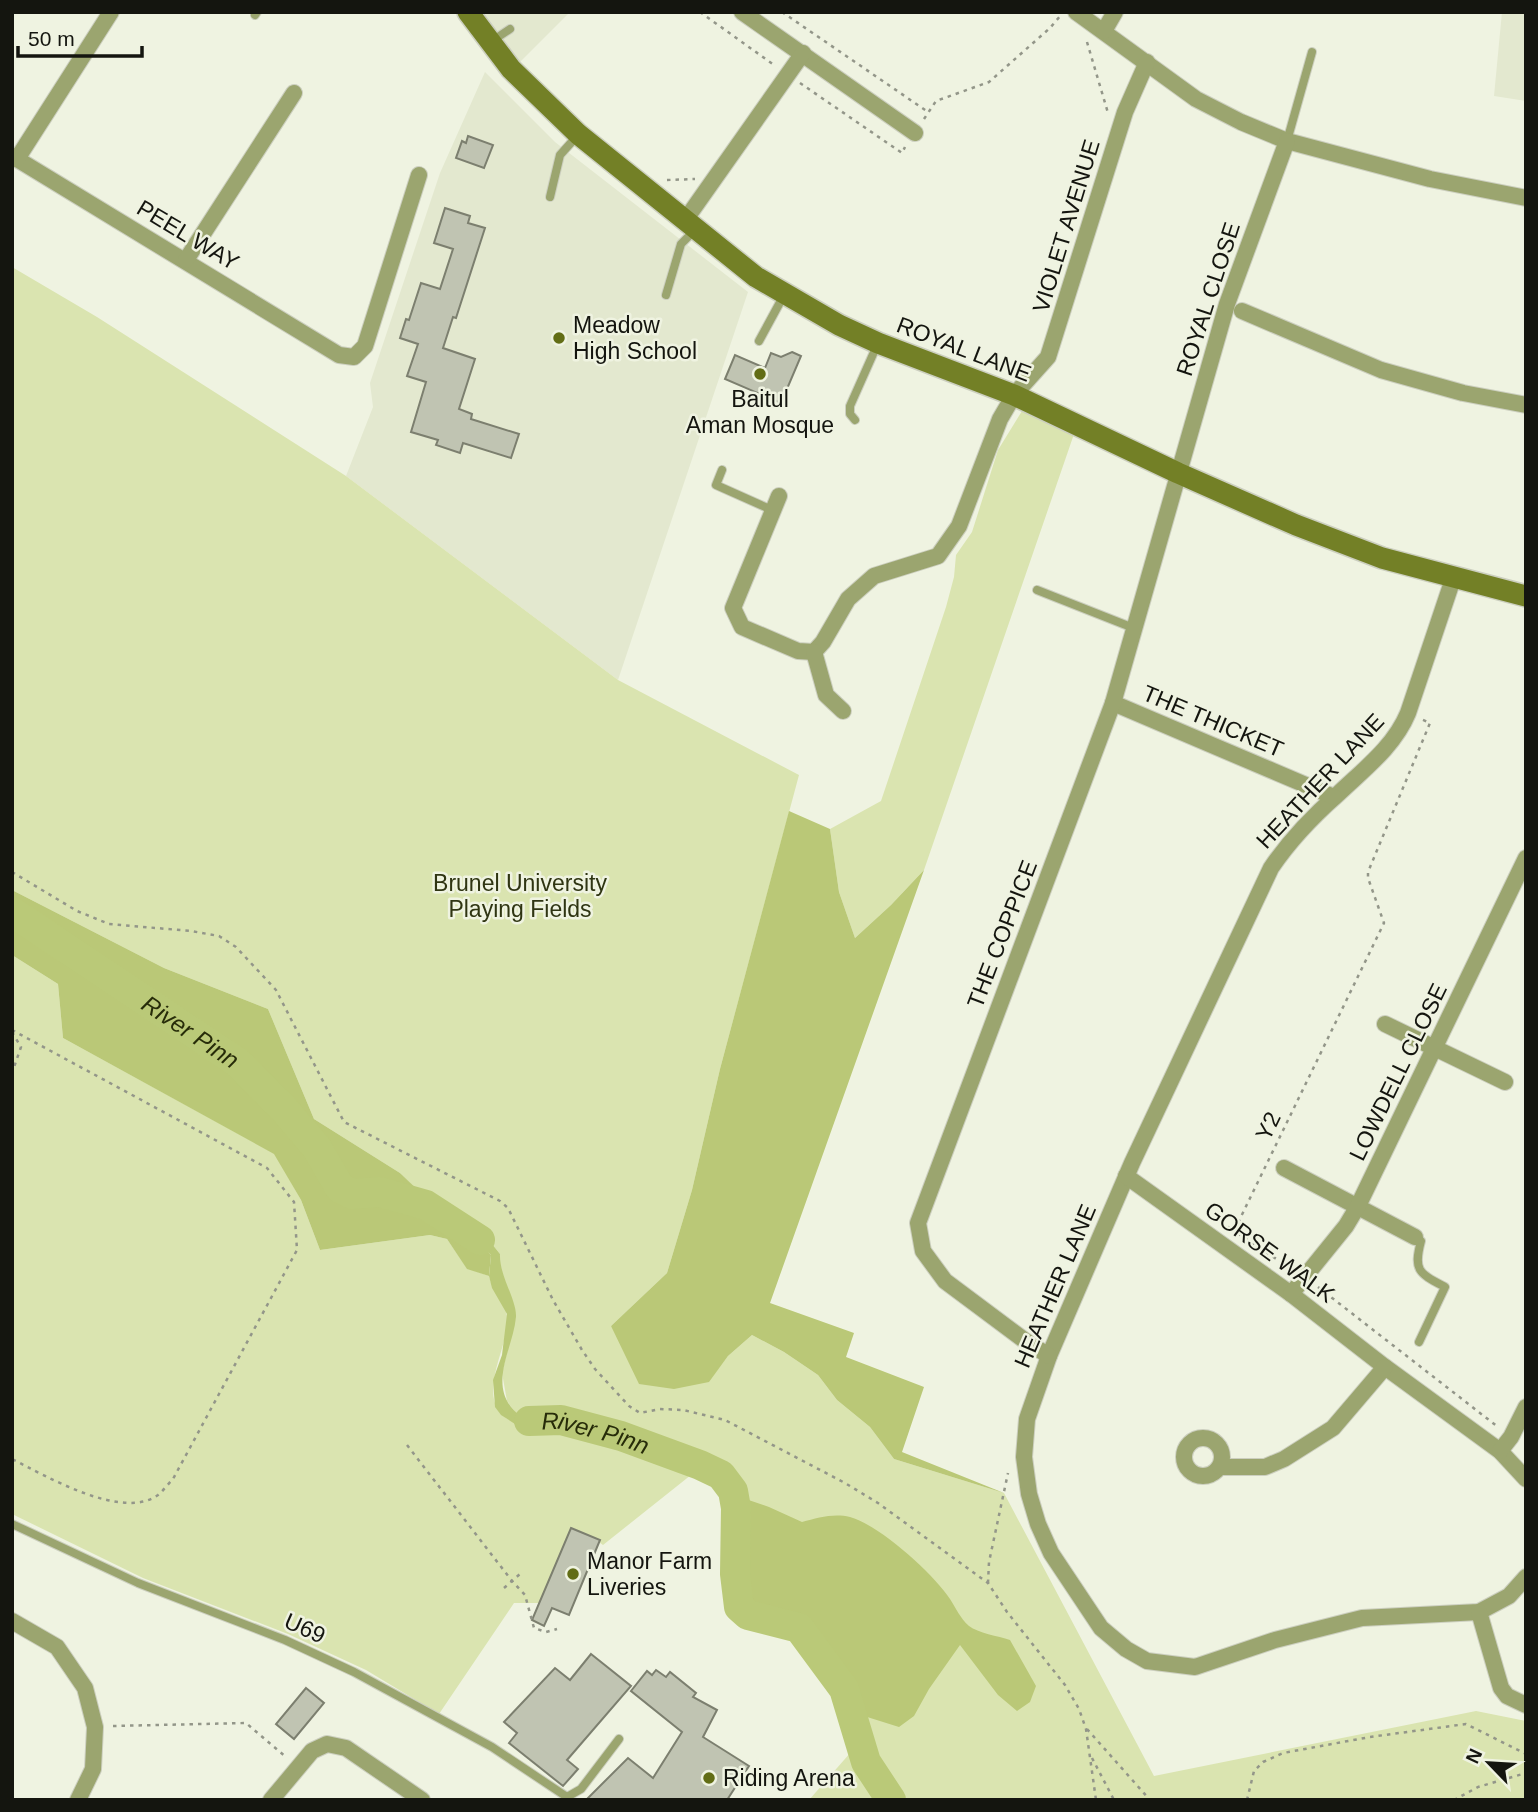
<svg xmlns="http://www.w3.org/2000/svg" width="1538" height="1812" font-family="Helvetica,sans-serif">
<rect width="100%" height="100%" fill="#eff3e1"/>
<g fill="#e3e8cf">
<path d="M468 12H570L519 63Z"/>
<path d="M1502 12H1526V101L1494 96Z"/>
<path d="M485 72 555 142 748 292 618 680 346 476 373 407 370 383 440 173Z"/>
</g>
<g fill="#dae4b0">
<path d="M12 267 97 317 346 476 618 680 799 775 720 1069 692 1190 667 1273 611 1326 708 1382 728 1356 752 1335 784 1352 818 1375 837 1400 870 1427 894 1459 1004 1493 1154 1776 1476 1711 1526 1721V1800H809L858 1744 838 1690 797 1633 749 1622 734 1609 728 1493 715 1478 696 1471 603 1545 599 1542 600 1540 571 1528 540 1603H514L439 1714 366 1670 288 1634 143 1578 12 1514V955L58 984 63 1038 275 1154 301 1200 320 1250 430 1235 447 1239 467 1268 489 1276C492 1290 506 1302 507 1316 508 1336 499 1355 495 1374 483 1431 531 1428 570 1424L523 1418 515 1412 507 1401 502 1373 516 1316 499 1267 500 1254 480 1229 447 1219 400 1173 314 1119 268 1009 164 968 12 890Z"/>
<path d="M1022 411 1074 434 924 870 891 905 855 938 839 892 830 829 881 801 946 607 954 577 956 555 972 532 998 450Z"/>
</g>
<g fill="#bac877">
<path d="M789 811 830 829 839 892 855 938 891 905 924 870 770 1303 854 1333 846 1357 924 1387 902 1452 1004 1493 894 1459 870 1427 837 1400 818 1375 784 1352 752 1335 728 1356 709 1382 674 1389 639 1384 611 1326 667 1273 692 1190 720 1069Z"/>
<path d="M12 890 164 968 268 1009 314 1119 400 1173 465 1235 478 1240 491 1255 489 1276 467 1269 447 1239 430 1235 320 1250 301 1200 274 1154 63 1038 58 984 12 955Z"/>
<path d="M728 1493 769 1507 802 1522C818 1518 833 1513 850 1517 879 1525 933 1573 950 1599 956 1608 960 1618 969 1626 978 1633 998 1636 1010 1640L1036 1686 1030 1702 1017 1711 998 1695 960 1645 929 1689 914 1716 899 1727 864 1716 841 1702 838 1690 797 1633 749 1622 734 1609Z"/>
</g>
<path fill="#bac978" d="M447 1219 480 1229 500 1254C499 1276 517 1300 516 1317 513 1351 483 1390 523 1418L557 1413 571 1424 518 1426 501 1415 495 1407 493 1380 502 1355 507 1314 492 1288 489 1276 491 1255C478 1240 462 1232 447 1219Z"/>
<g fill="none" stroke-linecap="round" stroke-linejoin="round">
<g stroke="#bac978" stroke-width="30">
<path id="s1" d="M12 912 237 1062 283 1108 317 1148 340 1188 352 1194 380 1192 426 1205 480 1240"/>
<path id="s2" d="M529 1421 561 1420 621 1436 700 1465 721 1475 733 1491 736 1508 735 1574 739 1607 748 1615 799 1628 844 1689 866 1762 891 1800"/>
</g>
</g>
<g fill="#c0c4b2" stroke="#7c7f6f" stroke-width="2">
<path d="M468 136 493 145 484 168 456 158 462 141 466 143Z"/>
<path d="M445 208 470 216 468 223 485 228 456 318 453 317 443 348 475 359 459 409 472 414 471 419 519 434 511 458 463 443 460 453 436 445 438 440 411 432 426 382 407 376 418 344 400 338 406 319 409 320 421 283 440 289 453 249 434 243Z"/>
<path d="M792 352 801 356 781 403 725 379 735 355 765 368 771 353 781 357Z"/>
<path d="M571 1528 600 1540 569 1615 552 1608 544 1626 532 1620Z"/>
<path d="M591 1654 631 1686 567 1760 578 1769 563 1786 509 1743 517 1733 504 1722 555 1668 570 1680Z"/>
<path d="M656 1670 666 1677 670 1672 696 1693 693 1697 717 1710 703 1737 749 1766 727 1800H586L628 1758 653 1778 682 1732 631 1691 647 1671 652 1675Z"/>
<path d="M306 1688 324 1703 294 1739 276 1724Z"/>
</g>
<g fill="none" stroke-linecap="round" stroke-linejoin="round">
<g stroke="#cccfbf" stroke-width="10">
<g id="lane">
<path d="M255 15 257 12"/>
<path d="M492 41 510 29"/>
<path d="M1287 141 1312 52"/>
<path d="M550 197 560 155 578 135"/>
<path d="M666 295 681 244 695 230"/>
<path d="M759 341 784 295"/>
<path d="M855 420 850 414V406L878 343"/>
<path d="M722 470 716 485 772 510"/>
<path d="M1037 590 1136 629"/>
<path d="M1415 1237 1421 1241C1413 1271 1419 1273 1445 1287L1419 1342"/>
<path d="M12 1524 138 1583 285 1640 354 1672 492 1747 567 1797 581 1789 619 1739"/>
</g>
</g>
<g stroke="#cccfbf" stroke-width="18">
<g id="street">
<path d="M742 12 915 133"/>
<path d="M1076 12 1196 99 1241 122 1287 141 1430 179 1526 198"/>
<path d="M1104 31 1115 12"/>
<path d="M12 156 339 355 354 357 365 346 419 175"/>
<path d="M17 159 111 12"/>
<path d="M686 219 803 53"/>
<path d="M186 260 294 93"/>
<path d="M1242 311 1381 370 1463 393 1526 405"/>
<path d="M779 496 733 608 742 627 798 651 814 652 823 642 848 599 874 576 938 556 959 526 1000 419 1014 395 1048 357 1125 112 1147 62"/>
<path d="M1453 579 1408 713C1394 747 1363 770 1337 795 1312 817 1290 840 1271 868L1132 1163 1049 1356 1027 1419 1024 1457 1029 1494 1038 1524 1051 1553 1101 1628 1126 1649 1147 1661 1195 1667 1275 1640 1362 1618 1479 1612 1509 1596 1526 1577"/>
<path d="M814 652 826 695 843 711"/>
<path d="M1113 703 1334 797"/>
<path d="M1385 1024 1505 1082"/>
<path d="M1284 1168 1415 1237"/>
<path d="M1126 1176 1291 1294 1385 1367 1500 1451 1526 1479"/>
<path d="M1291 1294 1346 1226 1358 1206 1526 858"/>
<path d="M1049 1356 1024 1340 945 1281 923 1251 918 1223 1113 703 1227 304 1287 141"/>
<circle cx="1203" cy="1457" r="19"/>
<path d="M1500 1451 1511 1437 1526 1407"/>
<path d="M1220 1467H1265L1284 1459 1333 1428 1385 1367"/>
<path d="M1479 1612 1501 1688 1507 1696 1526 1705"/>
<path d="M12 1621 57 1647 85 1688 95 1727 93 1769 78 1800"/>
<path d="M271 1800 312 1751 327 1744 346 1748 422 1800"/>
</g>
</g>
<g stroke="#cccfbf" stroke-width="24">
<path id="secondary" d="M468 12 511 69 578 134 756 277 839 325 878 343 1014 395 1178 473 1296 525 1382 558 1526 596"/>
</g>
<g stroke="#939689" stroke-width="2.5" stroke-dasharray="3.5 5" stroke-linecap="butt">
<path d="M700 12 774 65"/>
<path d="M782 12 928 112"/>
<path d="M1087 42 1108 113"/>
<path d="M800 83 902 153 905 147"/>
<path d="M924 119 936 101 989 82 1050 28 1061 15"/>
<path d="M667 180 695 179"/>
<path d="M12 872 77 911 109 924 191 931 219 936 236 947 276 990 344 1122 500 1201 508 1208 553 1300 582 1350 595 1369 629 1406 640 1413 660 1409 683 1410 725 1420 845 1483 878 1503 988 1583 1007 1612 1065 1685 1079 1709 1086 1729 1096 1800"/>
<path d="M12 1030 267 1168 294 1202 297 1250 173 1479C168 1484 163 1491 158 1495 122 1521 46 1476 12 1459"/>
<path d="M12 1032 21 1047 12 1073"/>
<path d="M1214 1217 1234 1231"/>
<path d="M1290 1268 1234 1231 1384 923 1368 878V872L1430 723 1421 719"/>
<path d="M1318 1287 1498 1427"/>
<path d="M407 1445 512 1581 525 1595 534 1628 546 1632 557 1629"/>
<path d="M988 1583 989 1562 1008 1473"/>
<path d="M504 1588 520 1574"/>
<path d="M113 1726 246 1723 286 1757"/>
<path d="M1087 1729 1150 1800"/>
<path d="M1092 1758 1114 1800"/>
<path d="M1247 1800 1254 1771 1263 1762 1283 1753 1370 1737 1466 1724 1526 1754"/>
<path d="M1454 1800 1478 1787 1526 1773"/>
</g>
<use href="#lane" stroke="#9ba56f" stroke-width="8"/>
<use href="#street" stroke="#9ba56f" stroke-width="16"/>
<use href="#secondary" stroke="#738026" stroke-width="21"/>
</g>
<g fill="#626d15" stroke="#eff3e1" stroke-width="2.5">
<circle cx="559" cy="338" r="7"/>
<circle cx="760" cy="374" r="7"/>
<circle cx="573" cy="1574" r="7"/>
<circle cx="709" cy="1778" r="7"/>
</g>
<g text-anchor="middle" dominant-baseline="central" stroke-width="5" stroke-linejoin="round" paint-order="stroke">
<g font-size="23" fill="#14150f" stroke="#eff3e1">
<text transform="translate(1066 226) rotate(-73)">VIOLET AVENUE</text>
<text transform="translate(188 235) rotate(31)">PEEL WAY</text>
<text transform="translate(1208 299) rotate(-72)">ROYAL CLOSE</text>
<text transform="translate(964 349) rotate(21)">ROYAL LANE</text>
<text transform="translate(1213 721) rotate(23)">THE THICKET</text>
<text transform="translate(1320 781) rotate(-47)">HEATHER LANE</text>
<text transform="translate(1002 934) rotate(-69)">THE COPPICE</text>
<text transform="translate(1398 1072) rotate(-64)">LOWDELL CLOSE</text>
<text transform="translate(1268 1126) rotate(-64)">Y2</text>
<text transform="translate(1270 1252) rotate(36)">GORSE WALK</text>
<text transform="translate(1055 1286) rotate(-67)">HEATHER LANE</text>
<text transform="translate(305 1628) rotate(24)">U69</text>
</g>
<g font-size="23" fill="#14150f" stroke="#eff3e1" text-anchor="start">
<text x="573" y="325">Meadow<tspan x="573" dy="26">High School</tspan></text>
<text x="760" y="399" text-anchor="middle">Baitul<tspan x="760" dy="26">Aman Mosque</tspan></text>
<text x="587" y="1561">Manor Farm<tspan x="587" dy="26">Liveries</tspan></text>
<text x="723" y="1778">Riding Arena</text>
</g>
<g font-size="23" fill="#2f3512" stroke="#eff3e1">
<text x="520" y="883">Brunel University<tspan x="520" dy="26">Playing Fields</tspan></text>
</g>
<g font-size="24" font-style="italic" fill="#272c09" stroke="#eff3e1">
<text stroke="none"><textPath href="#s1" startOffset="215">River Pinn</textPath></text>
<text stroke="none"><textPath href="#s2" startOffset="68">River Pinn</textPath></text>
</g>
</g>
<rect width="1538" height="1812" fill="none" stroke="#14150f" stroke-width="28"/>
<g transform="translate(1489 1763) rotate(295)" stroke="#eff3e1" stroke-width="5" paint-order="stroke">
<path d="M0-5L12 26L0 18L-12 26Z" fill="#14150f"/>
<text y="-10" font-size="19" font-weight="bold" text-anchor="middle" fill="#14150f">N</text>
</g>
<path d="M18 46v10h124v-10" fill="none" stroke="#14150f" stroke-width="3.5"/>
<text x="28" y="46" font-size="21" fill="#14150f" stroke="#eff3e1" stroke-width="5" paint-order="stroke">50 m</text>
</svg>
